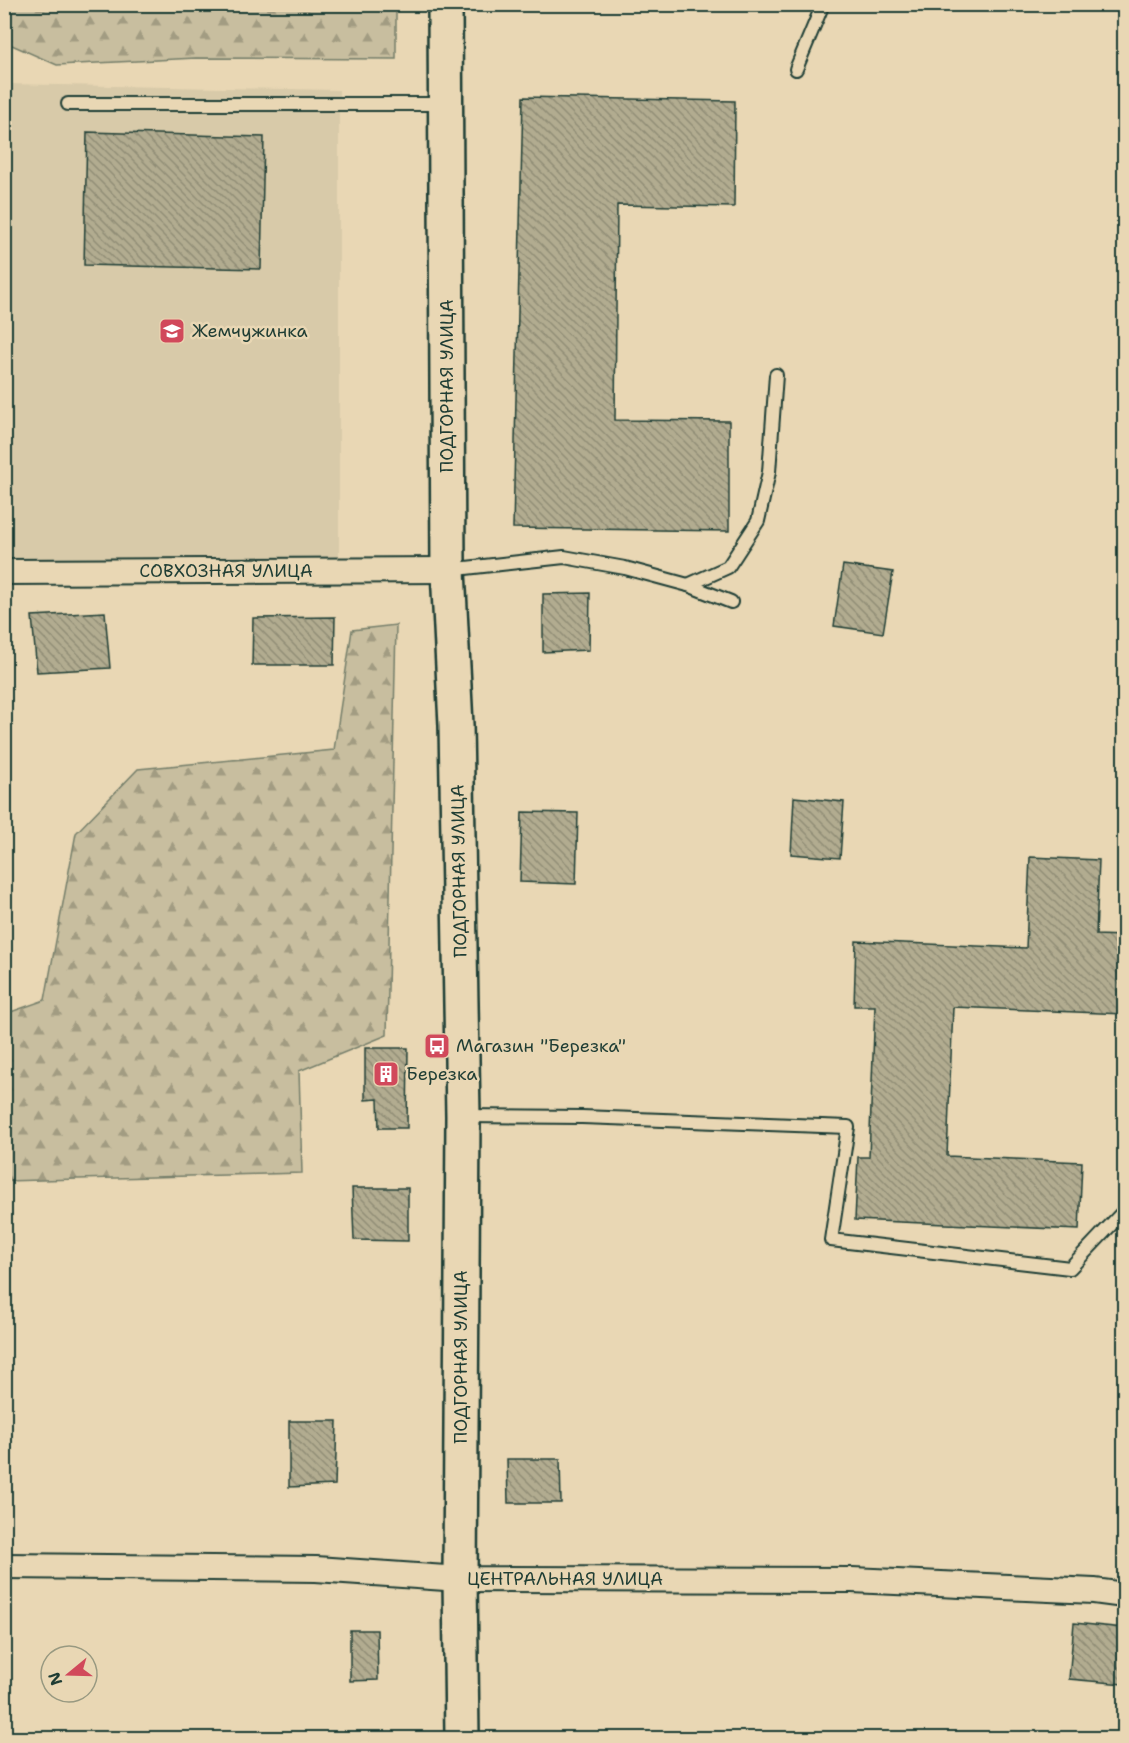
<svg xmlns="http://www.w3.org/2000/svg" width="1129" height="1743" font-family="'Shantell Sans',sans-serif">
<defs>
<pattern id="forest-firs" width="22" height="20" patternUnits="userSpaceOnUse" patternTransform="scale(1.5)"><rect width="22" height="20" fill="#c8be9f"/><path d="M5 1l3.5 6h-7zM16 11l3.5 6h-7z" fill="#a29c82"/></pattern>
<pattern id="building-back-hatch" width="6" height="6" patternUnits="userSpaceOnUse" patternTransform="scale(1.5)"><rect width="6" height="6" fill="#b2ac90"/><path d="M-1 5l2 2M0 0l6 6M5-1l2 2" fill="none" stroke="#908d76"/></pattern>
</defs>
<rect width="100%" height="100%" fill="#e9d7b4"/>
<filter id="ink" filterUnits="userSpaceOnUse"><feTurbulence type="fractalNoise" baseFrequency=".0167" numOctaves="2"/><feDisplacementMap in="SourceGraphic" scale="12" xChannelSelector="R" yChannelSelector="G"/><feConvolveMatrix kernelMatrix="1 2 1 2 8 2 1 2 1" color-interpolation-filters="sRGB"/></filter>
<g filter="url(#ink)">
<path fill="#d8caa9" d="M5 84 339 90V559H5Z"/>
<g fill="url(#forest-firs)" stroke="#747e6a" stroke-width="1.5">
<path d="M4 5H396V59L196 58 57 65 5 42Z"/>
<path d="M396 625 387 1035 299 1071 302 1173 5 1181V1014L45 1000 76 833 138 769 334 750 352 630Z"/>
</g>
<g fill="url(#building-back-hatch)" stroke="#1f3d34" stroke-width="1.5">
<path d="M523 97 735 101 734 207 617 205 615 420 729 421V531L513 528Z"/>
<path d="M87 132 264 137 261 269 84 265Z"/>
<path d="M843 565 893 572 883 633 834 626Z"/>
<path d="M590 593 589 650 543 652V594Z"/>
<path d="M105 612 110 668 37 672 32 616Z"/>
<path d="M335 617 334 665H252L253 618Z"/>
<path d="M794 797 844 802 840 858 791 854Z"/>
<path d="M522 812 578 813 576 884 520 882Z"/>
<path d="M1030 857 1099 860 1096 935 1124 936V1014L953 1007 947 1156 1082 1162 1079 1230 855 1220 858 1157H869L875 1006H854L856 941 1026 948Z"/>
<path d="M365 1048H408L407 1128H379L378 1099 365 1100Z"/>
<path d="M352 1188H408V1241L354 1240Z"/>
<path d="M289 1421H337L335 1485 289 1487Z"/>
<path d="M507 1459H560L561 1503H508Z"/>
<path d="M1074 1623 1124 1628 1123 1684 1069 1679Z"/>
<path d="M350 1630H377L378 1680 350 1681Z"/>
</g>
<g fill="none" stroke-linecap="round" stroke-linejoin="round">
<g stroke="#1f3d34" stroke-width="16">
<g id="lane">
<path d="M796 69 823 4"/>
<path d="M68 104H443"/>
<path d="M448 570 564 557 625 568 688 585 731 602"/>
<path d="M688 585 728 567 758 521 769 472 776 375"/>
<path d="M464 1116 582 1117 848 1127 831 1240 1070 1268 1124 1211"/>
</g>
</g>
<g stroke="#1f3d34" stroke-width="28">
<g id="street">
<path d="M4 572 448 570"/>
<path d="M4 1566 316 1569 460 1579 852 1580 1094 1591 1124 1595"/>
</g>
</g>
<g stroke="#1f3d34" stroke-width="38">
<path id="secondary" d="M445 4 448 570 456 725 463 1116 460 1579 462 1738"/>
</g>
<use href="#lane" stroke="#e9d7b4" stroke-width="12"/>
<use href="#street" stroke="#e9d7b4" stroke-width="24"/>
<use href="#secondary" stroke="#e9d7b4" stroke-width="33"/>
</g>
</g>
<defs>
<g id="school-square" transform="scale(1.35)"><rect x="-9" y="-9" width="18" height="18" rx="4" fill="#d1495b" stroke="#e9d7b4"/><path d="M0-5L7-2L0 1L-7-2ZM-4 1L0 2.5L4 1V4Q0 6-4 4Z" fill="#fff"/></g>
<g id="bus-square" transform="scale(1.35)"><rect x="-9" y="-9" width="18" height="18" rx="4" fill="#d1495b" stroke="#e9d7b4"/><path d="M-5-6H5V4H4V6H2V4H-2V6H-4V4H-5ZM-3.5-4V0h7V-4ZM-3.5 1.2v1.5H-2V1.2ZM2 1.2v1.5H3.5V1.2Z" fill="#fff"/></g>
<g id="building-square" transform="scale(1.35)"><rect x="-9" y="-9" width="18" height="18" rx="4" fill="#d1495b" stroke="#e9d7b4"/><path d="M-4-6H4V6H1V3H-1V6H-4ZM-2.5-4.3h1.7v1.8h-1.7ZM.8-4.3h1.7v1.8H.8ZM-2.5-1h1.7V.8h-1.7ZM.8-1h1.7V.8H.8Z" fill="#fff"/></g>
</defs>
<g fill-rule="evenodd">
<use href="#school-square" x="172" y="331"/>
<use href="#bus-square" x="437" y="1046"/>
<use href="#building-square" x="386" y="1074"/>
</g>
<g text-anchor="middle" dominant-baseline="central" stroke-width="5" stroke-linejoin="round" paint-order="stroke">
<g font-size="18" fill="#1f3d34" stroke="#e9d7b4" text-anchor="start">
<text x="192" y="331">Жемчужинка</text>
<text x="456" y="1046">Магазин "Березка"</text>
<text x="406" y="1074">Березка</text>
</g>
<g font-size="18" fill="#1f3d34" stroke="#e9d7b4">
<text transform="translate(447 386) rotate(-90)">ПОДГОРНАЯ УЛИЦА</text>
<text x="226" y="571">СОВХОЗНАЯ УЛИЦА</text>
<text transform="translate(459 871) rotate(-91)">ПОДГОРНАЯ УЛИЦА</text>
<text transform="translate(461 1357) rotate(-90)">ПОДГОРНАЯ УЛИЦА</text>
<text x="565" y="1579">ЦЕНТРАЛЬНАЯ УЛИЦА</text>
</g>
</g>
<rect width="1129" height="1743" fill="none" stroke="#e9d7b4" stroke-width="24"/>
<rect x="12" y="12" width="1105" height="1719" fill="none" stroke="#1f3d34" stroke-width="2" filter="url(#ink)"/>
<g transform="translate(69 1674) rotate(251)"><circle r="28" fill="#e9d7b4" stroke="#989981" stroke-width="1.5"/>
<path d="M0-4.5L10 22L0 15L-10 22Z" fill="#d1495b"/>
<text y="-9" font-size="16" font-weight="bold" text-anchor="middle" fill="#1f3d34">N</text>
</g>
</svg>
